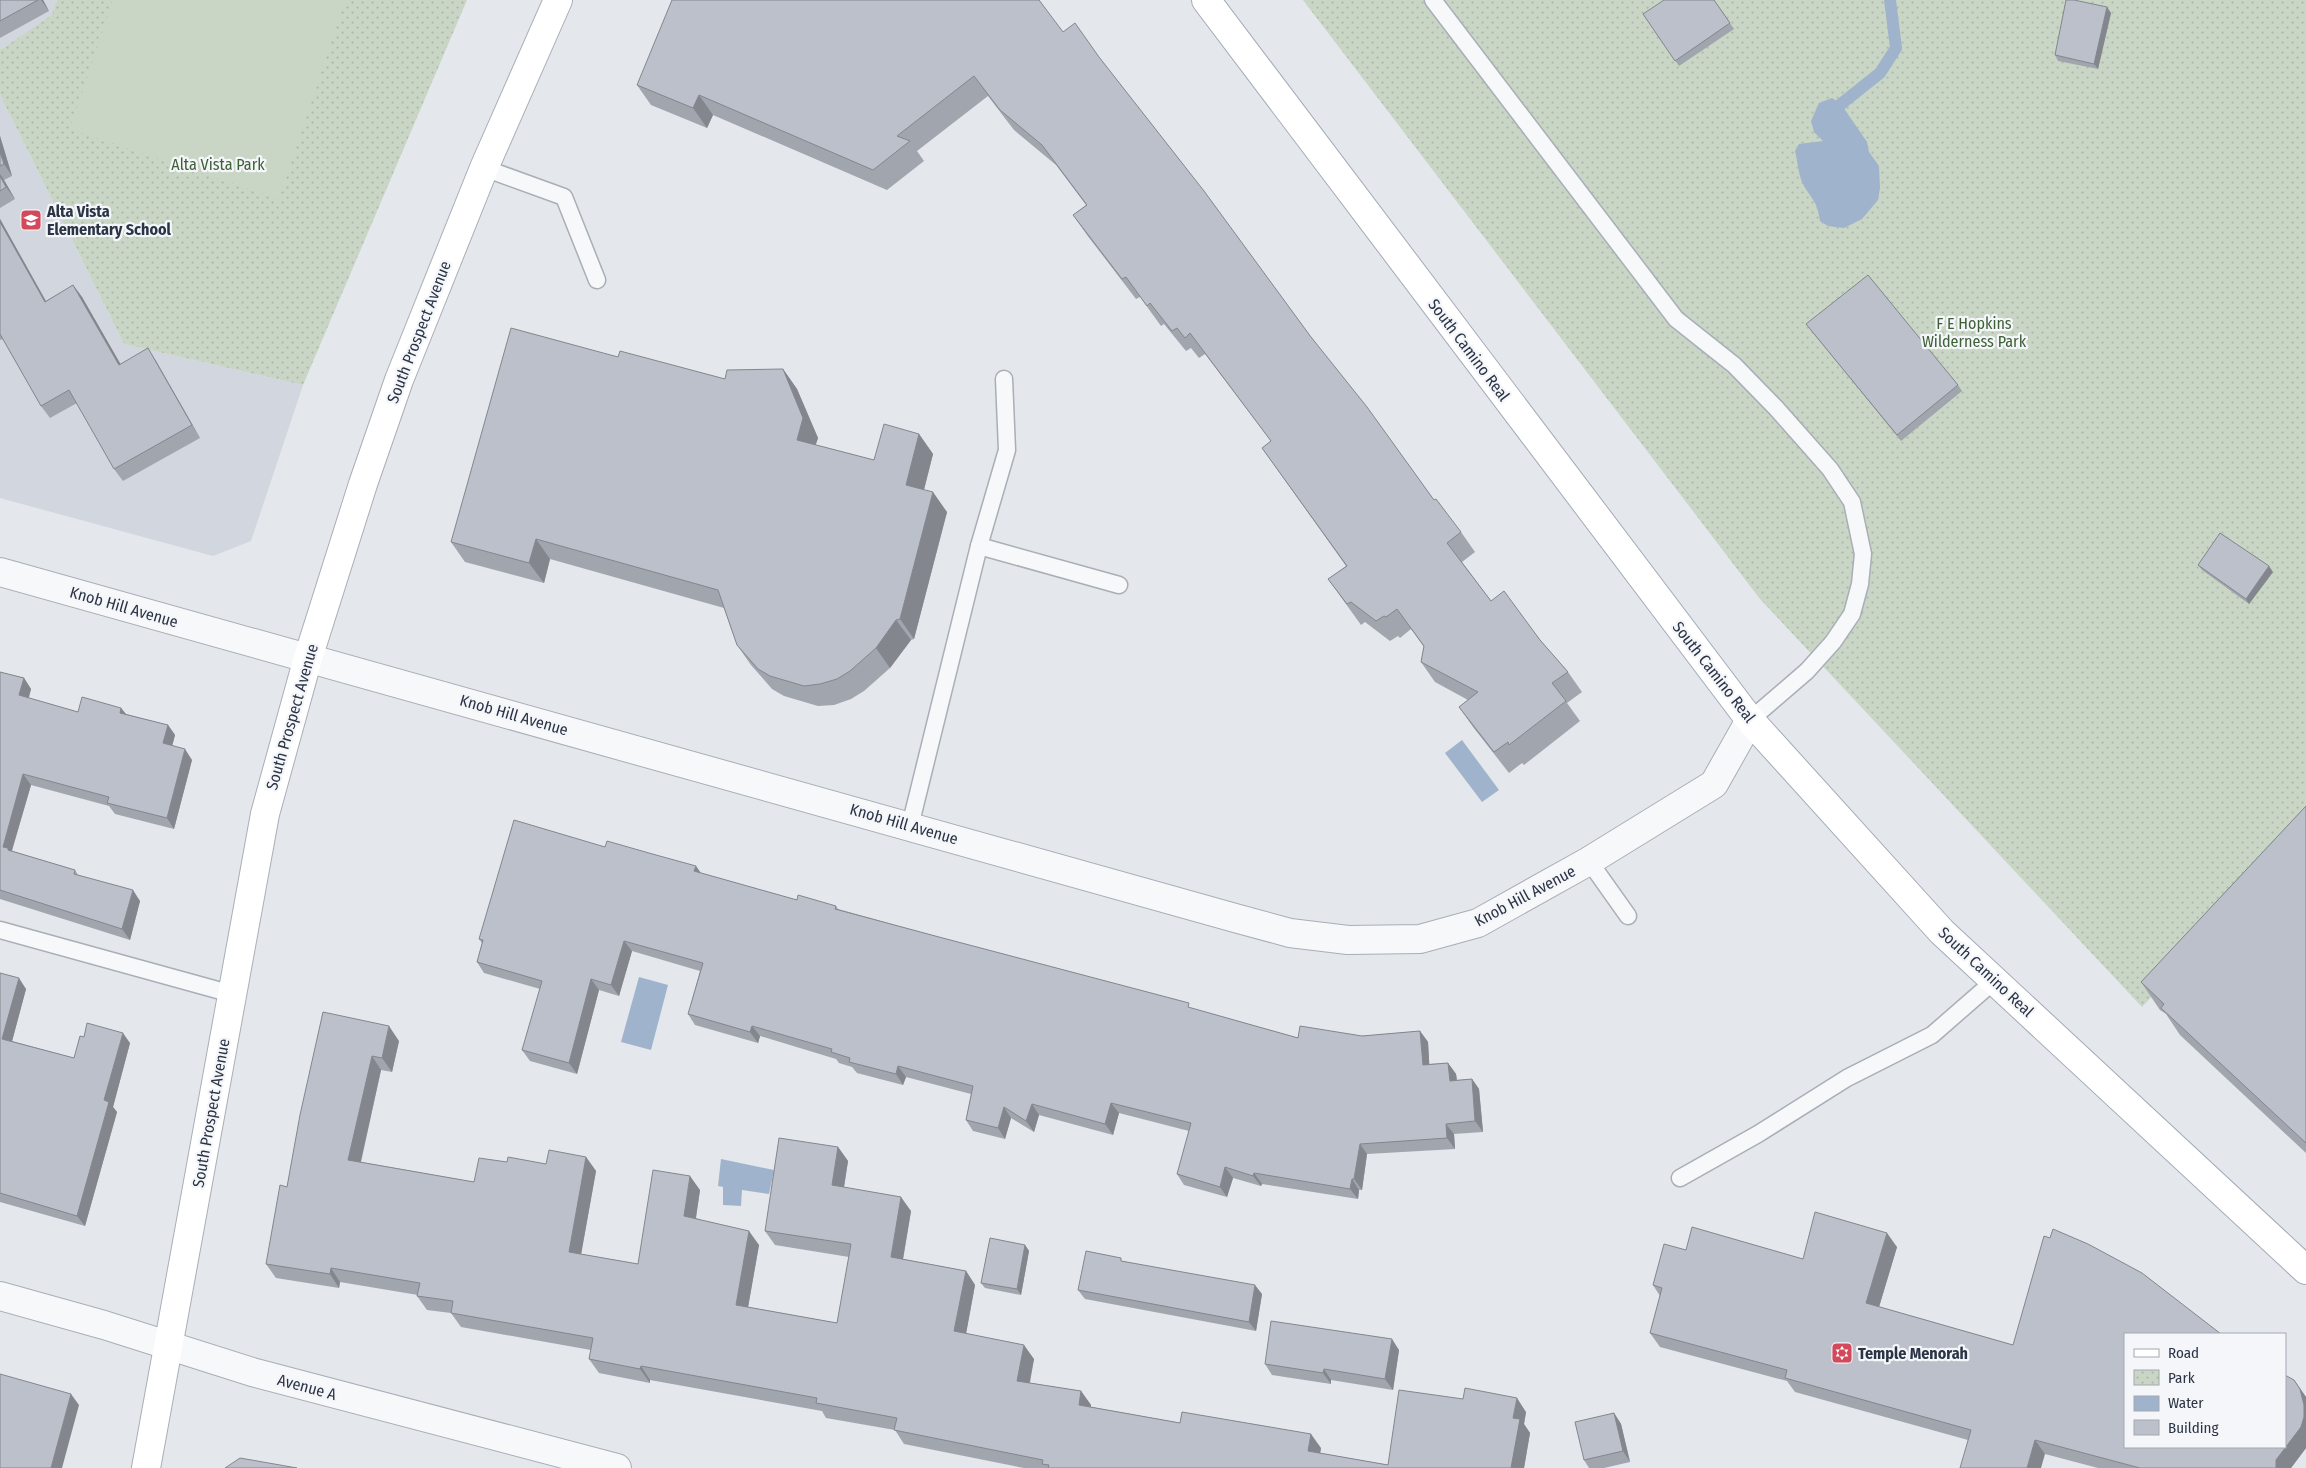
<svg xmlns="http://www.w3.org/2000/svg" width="2306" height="1468" font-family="'Fira Sans Condensed',sans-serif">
<defs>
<pattern id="park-dots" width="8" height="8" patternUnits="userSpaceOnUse" patternTransform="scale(1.25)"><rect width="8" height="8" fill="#c9d6c5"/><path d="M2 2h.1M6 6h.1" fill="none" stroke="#adb8ab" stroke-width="1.8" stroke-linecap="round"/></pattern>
</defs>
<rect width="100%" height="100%" fill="#e4e7ec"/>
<g fill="#d2d6de">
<path d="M0 0H57L53 15 0 50Z"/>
<path d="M0 95 124 344 303 385 251 541 213 556 0 498Z"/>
</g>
<g fill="url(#park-dots)">
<path d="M57 0H467L303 385 124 344 0 95V50L52 15Z"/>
<path d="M1303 0H2306V832L2142 1007 1760 599Z"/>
</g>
<path fill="#c9d6c5" d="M113 0H345L279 199 70 129Z"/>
<g fill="#9fb4cc">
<path d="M1832 98 1841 104 1867 142 1869 152 1879 166 1880 188 1878 200 1862 219 1844 228 1828 226 1820 221C1817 201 1813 201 1804 186 1798 175 1798 162 1795 151L1799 144 1823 141 1814 132 1811 121 1819 103Z"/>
<path d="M1462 740 1499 790 1482 802 1445 753Z"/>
<path d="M639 977 668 985 651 1050 621 1042Z"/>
<path d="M721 1159 774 1170 769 1194 742 1190 741 1206 723 1205V1187L718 1186Z"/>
</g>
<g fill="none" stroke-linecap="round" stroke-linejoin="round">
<path stroke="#9fb4cc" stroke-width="12" d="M1841 104 1880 73 1896 48 1890 0"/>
<g stroke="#a9aeb7" stroke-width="19">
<g id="service">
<path d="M1433 0 1676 319 1734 365 1776 408 1830 469 1852 502 1863 554 1860 584 1852 614 1833 642 1807 671 1750 720"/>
<path d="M484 168 564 197 597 280"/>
<path d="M979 546 1119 585"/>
<path d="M910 826 979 546 1007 450 1004 379"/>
<path d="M1589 861 1628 916"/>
<path d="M0 930 232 994"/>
<path d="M1680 1178 1758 1134 1847 1078 1932 1035 1994 981"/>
</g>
</g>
<g stroke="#a9aeb7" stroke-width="30">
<path id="minor" d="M0 1296 104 1325 252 1372 617 1468"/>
</g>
<g stroke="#a9aeb7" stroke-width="30">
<path id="tertiary" d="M0 572 1235 918 1290 933 1348 940 1420 939 1478 923 1589 861 1714 784 1750 720"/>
</g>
<g stroke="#a9aeb7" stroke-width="30">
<path id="secondary" d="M146 1468 265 814 308 658 363 484 399 380 484 168 558 0"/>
</g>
<g stroke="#a3abb8" stroke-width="30">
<path id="primary" d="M1206 0 1750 720 1942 932 2306 1270"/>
</g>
<use href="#service" stroke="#f7f8fa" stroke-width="16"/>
<use href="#minor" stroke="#f7f8fa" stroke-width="28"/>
<use href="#tertiary" stroke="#f7f8fa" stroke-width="28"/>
<use href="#secondary" stroke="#fff" stroke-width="28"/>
<use href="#primary" stroke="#fff" stroke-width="28"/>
</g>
<g fill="#a1a5ae">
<path d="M0 0H43L49 11 0 38Z"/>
<path d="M1714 0 1734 29 1679 66 1643 14Z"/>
<path d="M2111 13 2098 69 2058 61 2055 55Z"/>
<path d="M1063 32 1102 61 1434 500 1461 532 1475 552 1462 562 1491 601 1540 640 1568 672 1582 692 1567 703 1580 721 1524 765 1522 763 1509 773 1473 727 1459 707 1468 700 1435 682 1421 662 1424 647 1411 629 1400 638 1398 636 1390 641 1365 622 1361 625 1328 579 1346 566 1262 448 1271 441 1205 354 1199 358 1191 348 1186 351 1164 324 1161 326 1140 297 1136 299 1087 235 1073 215 1086 205 1056 165 1014 130 988 96 917 151 924 161 887 190 713 115 707 128 651 105 637 85Z"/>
<path d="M0 136 12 176 4 180 15 199 0 208Z"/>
<path d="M0 219 46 301 73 285 82 297 120 364 156 361 200 438 123 481 114 469 77 403 50 418 41 406 3 339 0 340Z"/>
<path d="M1806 324 1958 385 1962 391 1901 441Z"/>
<path d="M618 357 725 379 783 369 797 389 818 438 815 445 874 460 919 434 933 454 924 490 947 512 914 639 911 640 890 668 864 691 851 699 834 705 818 706 784 696 772 689 751 665 737 645 724 608 550 559 544 583 465 562 451 542Z"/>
<path d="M2198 565 2273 572 2249 604 2202 570Z"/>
<path d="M0 672 24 678 31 689 29 698 78 712 121 708 126 714 168 725 175 735 172 746 192 760 174 829 115 814 109 806 31 785 12 851 75 870 78 875 140 901 130 940 0 899Z"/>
<path d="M2306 806V1153L2180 1035 2166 1014 2160 1010 2141 982Z"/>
<path d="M605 847 696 866 701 873 797 900 836 906 838 909 1298 1038 1362 1036 1420 1031 1428 1042 1429 1064 1448 1063 1456 1074 1457 1080 1472 1079 1479 1089 1483 1132 1454 1134 1455 1149 1367 1154 1362 1190H1359L1358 1199 1262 1184 1261 1186 1233 1178 1227 1197 1184 1185 1177 1174 1189 1131 1119 1113 1113 1135 1039 1115 1034 1132 1011 1118 1005 1139 973 1131 966 1120 971 1094 906 1077 903 1085 857 1073 852 1067 839 1063 836 1059 760 1036 758 1043 695 1025 688 1014 700 971 632 951 619 996 599 990 577 1074 530 1061 522 1050 540 989 484 973 477 962 482 943 479 939Z"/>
<path d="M0 973 26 989 12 1041 74 1058 130 1043 113 1107 117 1112 85 1226 0 1202Z"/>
<path d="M323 1012 399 1041 392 1072 381 1070 361 1162 474 1182 507 1162 546 1164 586 1157 596 1171 581 1254 638 1264 700 1190 696 1218 759 1245 748 1307 837 1323 849 1257 775 1245 765 1231 838 1147 848 1161 844 1187 911 1211 903 1259 966 1271 975 1285 966 1333 1034 1359 1030 1383 1081 1391 1091 1405V1407L1321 1448 1320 1453 1388 1465 1526 1412 1524 1424 1530 1433 1524 1468H1024L904 1444 895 1430 826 1418 822 1411 650 1380V1383L599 1373 589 1359 591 1350 461 1327 451 1313 427 1310 417 1296 418 1295 340 1282 339 1288 276 1278 266 1264 287 1187Z"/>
<path d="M1025 1245 1029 1251 1021 1295 985 1288 981 1283Z"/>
<path d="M1897 1247 1879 1307 2013 1345 2125 1334 2294 1380 2306 1397V1448L2291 1468H2098L2045 1454 1968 1440 1795 1392 1787 1381 1660 1347 1650 1333 1660 1296 1653 1285 1686 1250 1803 1259Z"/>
<path d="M1123 1261 1262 1294 1256 1331 1085 1299 1078 1290Z"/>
<path d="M1399 1350 1393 1390 1331 1380V1384L1272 1375 1265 1364Z"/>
<path d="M1614 1413 1621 1424 1630 1462 1604 1468H1589L1584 1460Z"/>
</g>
<g fill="#83868d">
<path d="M41 0H43L49 11Z"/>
<path d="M2107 7 2111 13 2098 69 2094 64Z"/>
<path d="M699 95 713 115 707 128 693 108Z"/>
<path d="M0 136 12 176 4 164 0 152Z"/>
<path d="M0 174 4 180 15 199 6 187 0 176Z"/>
<path d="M0 219 53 314 45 302 0 222Z"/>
<path d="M73 285 82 297 128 377 119 365Z"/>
<path d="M148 348 156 361 200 438 192 425Z"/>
<path d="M783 369 797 389 818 438 811 460 797 440Z"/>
<path d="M919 434 933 454 920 505 906 485Z"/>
<path d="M933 492 947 512 914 639 900 619Z"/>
<path d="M536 539 550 559 544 583 529 563Z"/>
<path d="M2269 566 2273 572 2249 604 2246 599Z"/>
<path d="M896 620 911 640 890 668 876 648Z"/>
<path d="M24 678 31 689 26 706 19 695Z"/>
<path d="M121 708 129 718 120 713Z"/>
<path d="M168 725 175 735 170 754 163 743Z"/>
<path d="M185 749 192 760 174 829 167 818Z"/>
<path d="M23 774 31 785 11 853 3 847Z"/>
<path d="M696 866 703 877 694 871Z"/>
<path d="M133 890 140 901 130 940 122 929Z"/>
<path d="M624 941 632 951 619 996 611 985Z"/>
<path d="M19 978 26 989 10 1049 2 1039Z"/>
<path d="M591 979 599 990 577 1074 569 1063Z"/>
<path d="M389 1026 399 1041 392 1072 382 1058Z"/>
<path d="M752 1026 760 1036 758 1043 750 1032Z"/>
<path d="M1420 1031 1428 1042 1430 1075 1423 1065Z"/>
<path d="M123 1033 130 1043 113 1107 117 1112 85 1226 77 1216 104 1100Z"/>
<path d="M372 1056 381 1070 358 1174 348 1160Z"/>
<path d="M1448 1063 1456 1074 1458 1091 1450 1081Z"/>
<path d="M898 1066 906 1077 903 1085 896 1074Z"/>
<path d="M1472 1079 1479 1089 1483 1132 1475 1121Z"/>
<path d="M1111 1103 1119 1113 1113 1135 1105 1124Z"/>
<path d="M1032 1104 1039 1115 1034 1132 1026 1121Z"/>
<path d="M1004 1107 1011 1118 1005 1139 998 1128Z"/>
<path d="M1446 1124 1454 1134 1455 1149 1447 1138Z"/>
<path d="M1360 1144 1367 1154 1362 1190 1354 1179Z"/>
<path d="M838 1147 848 1161 842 1200 832 1185Z"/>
<path d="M586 1157 596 1171 579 1266 569 1252Z"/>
<path d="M1225 1167 1233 1178 1227 1197 1220 1187Z"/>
<path d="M1254 1173 1262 1184 1261 1186 1253 1176Z"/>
<path d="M690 1176 700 1190 694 1230 684 1216Z"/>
<path d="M1352 1179 1359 1190 1358 1199 1350 1189Z"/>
<path d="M901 1197 911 1211 901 1271 891 1257Z"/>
<path d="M749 1231 759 1245 746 1319 736 1305Z"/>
<path d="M1887 1233 1897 1247 1876 1317 1866 1303Z"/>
<path d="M1025 1245 1029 1251 1021 1295 1017 1289Z"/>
<path d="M331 1268 340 1282 339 1288 330 1274Z"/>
<path d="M966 1271 975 1285 964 1345 954 1331Z"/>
<path d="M1255 1285 1262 1294 1256 1331 1249 1322Z"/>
<path d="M1392 1339 1399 1350 1393 1390 1385 1379Z"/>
<path d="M1024 1345 1034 1359 1027 1395 1017 1381Z"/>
<path d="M641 1366 650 1380V1383L640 1369Z"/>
<path d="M1324 1369 1331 1380V1384L1323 1373Z"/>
<path d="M2294 1380 2306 1397V1448L2291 1468H2276V1460Z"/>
<path d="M1081 1391 1091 1405 1089 1419 1079 1405Z"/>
<path d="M71 1394 79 1405 62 1468H51Z"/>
<path d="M1517 1398 1526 1412 1524 1424 1530 1433 1524 1468H1511L1513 1418Z"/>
<path d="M1614 1413 1621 1424 1630 1462 1623 1451Z"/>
<path d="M1311 1434 1321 1448 1318 1465 1308 1451Z"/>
<path d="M2035 1440 2045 1454 2041 1468H2027Z"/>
</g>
<g fill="#bbc0ca" stroke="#83868d">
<path d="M0 0H38L0 21Z"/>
<path d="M672 0H1039L1063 32 1075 23 1099 57 1204 191 1311 337 1367 407 1434 500 1436 499 1461 532 1447 543 1491 601 1504 591 1540 640 1568 672 1552 683 1566 701 1509 745 1508 742 1494 752 1459 707 1478 692 1421 662 1424 646 1397 609 1386 617 1384 616 1376 621 1351 602 1347 604 1328 579 1347 566 1262 448 1271 441 1190 333 1185 338 1177 328 1172 331 1150 303 1147 306 1126 277 1122 279 1073 215 1087 205 1042 145 1000 110 974 76 897 136 910 141 873 170 699 95 693 108 637 85Z"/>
<path d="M1664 0H1714L1730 23 1675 61 1643 14Z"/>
<path d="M2066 0H2074L2107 7 2094 64 2055 55Z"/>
<path d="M0 152 4 164 0 166Z"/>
<path d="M0 176 6 187 0 191Z"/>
<path d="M0 222 45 302 73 285 119 365 148 348 192 425 114 469 69 390 41 406 0 334Z"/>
<path d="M1868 275 1958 385 1897 435 1806 324Z"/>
<path d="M511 328 618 357 620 351 725 379 727 370 783 369 803 418 797 440 874 460 884 424 919 434 906 485 933 492 900 619 896 620 876 648 850 671 837 679 820 684 804 686 770 676 758 669 737 645 718 590 536 539 529 563 451 542Z"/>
<path d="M2220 533 2269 566 2246 599 2198 565Z"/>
<path d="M0 672 24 678 19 695 78 712 82 697 121 708 120 713 168 725 163 743 185 749 167 818 107 803 109 797 23 774 3 847 8 848V850L75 870 74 874 133 890 122 929 0 890Z"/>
<path d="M2306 806V1143L2161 1008 2164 1004 2141 982Z"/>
<path d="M514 820 605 847 607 841 656 855 696 866 694 871 797 900 798 895 836 906 835 909 939 937 1189 1003 1188 1007 1298 1038 1300 1026 1362 1036 1420 1031 1423 1065 1448 1063 1450 1081 1472 1079 1475 1121 1446 1124 1447 1138 1360 1144 1354 1179H1352L1350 1189 1254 1173 1253 1176 1225 1167 1220 1187 1177 1174 1191 1123 1111 1103 1105 1124 1032 1104 1026 1121 1004 1107 998 1128 966 1120 973 1086 898 1066 896 1074 849 1062 850 1058 831 1052 832 1049 752 1026 750 1032 688 1014 703 963 624 941 611 985 591 979 569 1063 522 1050 542 981 477 962 483 940 479 939Z"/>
<path d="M0 973 19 978 2 1039 74 1058 80 1036 84 1037 87 1023 123 1033 104 1100 109 1102 77 1216 0 1193Z"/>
<path d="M323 1012 389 1026 382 1058 372 1056 348 1160 474 1182 479 1158 507 1162 508 1157 546 1164 549 1150 586 1157 569 1252 638 1264 653 1170 690 1176 684 1216 749 1231 736 1305 837 1323 851 1244 765 1231 779 1138 838 1147 832 1185 901 1197 891 1257 966 1271 954 1331 1024 1345 1017 1381 1081 1391 1079 1405 1180 1423 1182 1412 1311 1434 1308 1451 1388 1465 1399 1390 1463 1399 1465 1388 1517 1398 1513 1418 1520 1419 1511 1468H1048L1049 1465 1042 1464 1043 1460 894 1430 897 1418 816 1403 817 1398 641 1366 640 1369 589 1359 593 1338 451 1313 453 1301 417 1296 420 1283 331 1268 330 1274 266 1264 280 1185 287 1187 300 1115Z"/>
<path d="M1815 1212 1887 1233 1866 1303 2013 1345 2044 1236 2050 1238 2053 1229 2088 1244 2142 1273 2221 1334H2125V1447H2285V1375L2294 1380 2300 1389 2304 1405V1417L2301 1427 2276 1460V1468H2140L2035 1440 2027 1468H1960L1971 1430 1785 1378 1787 1370 1650 1333 1662 1288 1653 1285 1664 1244 1686 1250 1692 1227 1803 1259Z"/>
<path d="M990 1238 1025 1245 1017 1289 981 1283Z"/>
<path d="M1086 1251 1121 1258V1261L1255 1285 1249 1322 1078 1290Z"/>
<path d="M1271 1321 1392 1339 1385 1379 1324 1369 1323 1373 1265 1364Z"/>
<path d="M0 1374 71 1394 51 1468H0Z"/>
<path d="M1614 1413 1623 1451 1584 1460 1575 1422Z"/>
<path d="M240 1458 297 1468H225Z"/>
</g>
<defs>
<g id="school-square" transform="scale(1.125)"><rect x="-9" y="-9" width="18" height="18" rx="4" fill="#d1495b" stroke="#f4f6f9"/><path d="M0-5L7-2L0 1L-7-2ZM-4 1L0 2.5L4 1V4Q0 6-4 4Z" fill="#fff"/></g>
<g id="synagogue-square" transform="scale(1.125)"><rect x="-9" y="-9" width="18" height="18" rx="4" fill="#d1495b" stroke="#f4f6f9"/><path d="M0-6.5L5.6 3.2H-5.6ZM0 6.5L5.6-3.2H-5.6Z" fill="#fff"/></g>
</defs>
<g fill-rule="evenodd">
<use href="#school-square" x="31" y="220"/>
<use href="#synagogue-square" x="1842" y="1353"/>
</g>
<g text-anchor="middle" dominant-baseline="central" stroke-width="4.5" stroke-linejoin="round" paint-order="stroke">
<g font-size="16" fill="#3f6138" stroke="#f4f6f9">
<text x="218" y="164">Alta Vista Park</text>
<text x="1974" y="323">F E Hopkins<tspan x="1974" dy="18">Wilderness Park</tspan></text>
</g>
<g font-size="16" font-weight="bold" fill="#2b3445" stroke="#f4f6f9" text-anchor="start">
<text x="47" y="211">Alta Vista<tspan x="47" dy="18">Elementary School</tspan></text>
<text x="1858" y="1353">Temple Menorah</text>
</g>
<g font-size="16" fill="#2b3445" stroke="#f4f6f9">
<text transform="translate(419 332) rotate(-69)">South Prospect Avenue</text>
<text transform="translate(1469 350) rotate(53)">South Camino Real</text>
<text transform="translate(124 607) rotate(16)">Knob Hill Avenue</text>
<text transform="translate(1714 672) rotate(52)">South Camino Real</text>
<text transform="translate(514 715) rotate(16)">Knob Hill Avenue</text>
<text transform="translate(292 717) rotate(-74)">South Prospect Avenue</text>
<text transform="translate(904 824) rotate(16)">Knob Hill Avenue</text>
<text transform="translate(1525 896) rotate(-28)">Knob Hill Avenue</text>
<text transform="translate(1986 972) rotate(43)">South Camino Real</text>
<text transform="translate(211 1113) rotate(-80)">South Prospect Avenue</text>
<text transform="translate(307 1387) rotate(15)">Avenue A</text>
</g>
</g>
<rect x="2124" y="1333" width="162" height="115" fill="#f4f6f9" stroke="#a4a8b1"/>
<rect x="2134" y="1349" width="25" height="8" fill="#ffffff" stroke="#a4a8b1"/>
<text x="2168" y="1358" font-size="15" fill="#2b3445">Road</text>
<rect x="2134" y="1370" width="25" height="15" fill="url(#park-dots)" stroke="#a4a8b1"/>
<text x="2168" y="1383" font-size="15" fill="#2b3445">Park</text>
<rect x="2134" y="1396" width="25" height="15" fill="#9fb4cc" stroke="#a4a8b1"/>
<text x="2168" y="1408" font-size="15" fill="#2b3445">Water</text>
<rect x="2134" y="1420" width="25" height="15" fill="#bbc0ca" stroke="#a4a8b1"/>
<text x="2168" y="1433" font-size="15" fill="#2b3445">Building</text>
</svg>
